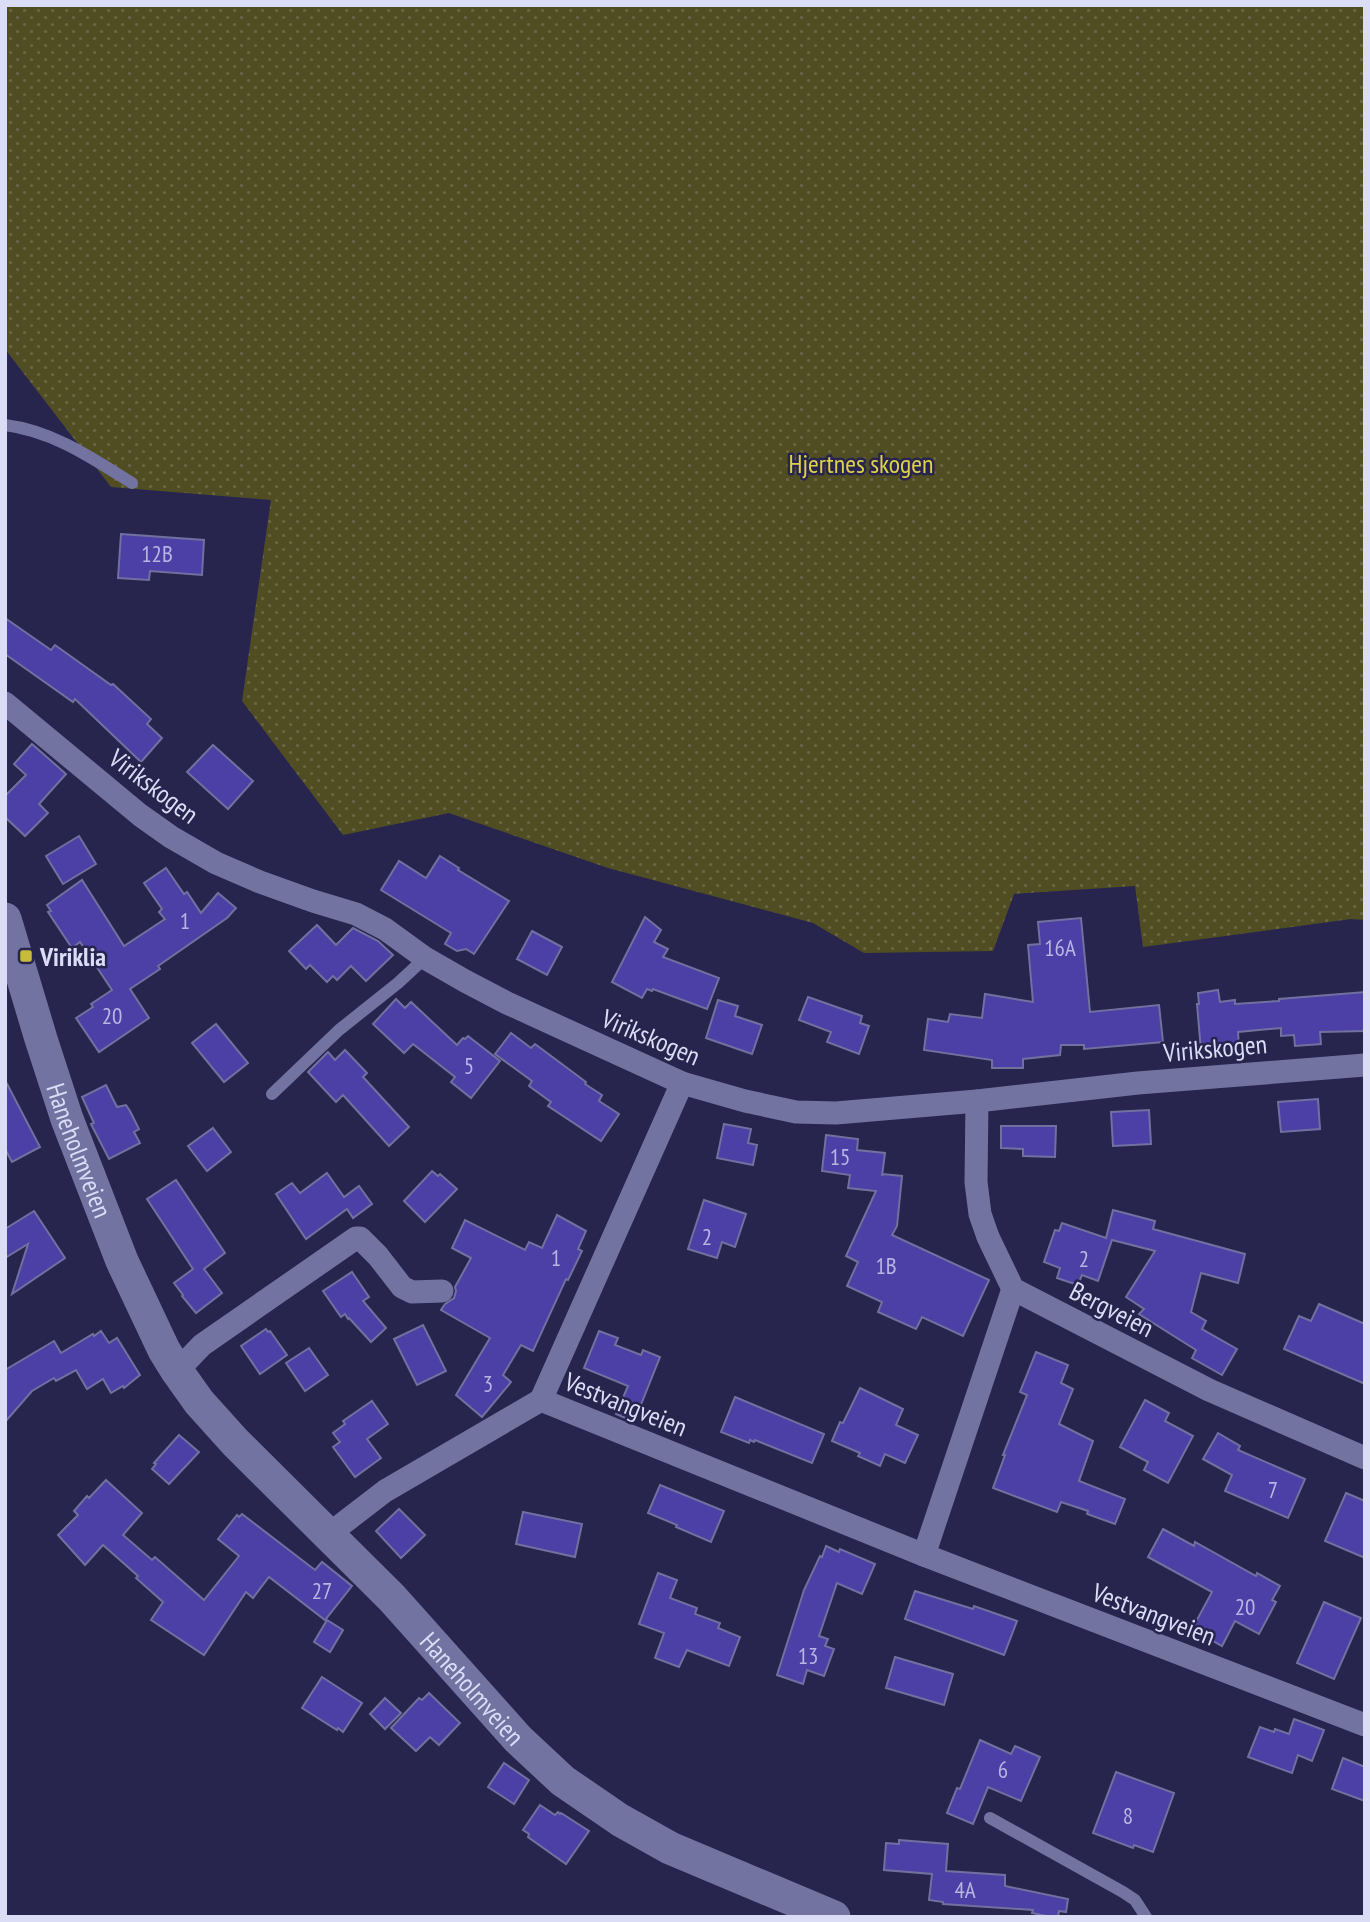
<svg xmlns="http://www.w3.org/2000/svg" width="1370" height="1922" font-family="'PT Sans Narrow',sans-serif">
<defs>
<pattern id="park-dots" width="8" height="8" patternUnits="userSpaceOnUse" patternTransform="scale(1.75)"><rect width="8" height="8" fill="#514d23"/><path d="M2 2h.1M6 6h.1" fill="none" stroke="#696644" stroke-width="1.8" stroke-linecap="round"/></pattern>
</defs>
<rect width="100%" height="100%" fill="#27254d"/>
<path fill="url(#park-dots)" d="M5 5H1365V920L1351 919 1143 947 1135 886 1014 894 993 951 864 953 813 923 608 868 449 813 343 835 242 701 271 500 111 487 5 349Z"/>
<g fill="#4c3fa6" stroke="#71719f" stroke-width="2">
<path d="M121 534 204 540 202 575 150 571 149 580 118 578Z"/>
<path d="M5 618 51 650 55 645 111 685 113 684 151 719 147 724 162 738 141 762 75 699 73 702 5 654Z"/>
<path d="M32 744 66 774 39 804 48 813 25 836 5 817V796L26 775 14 764Z"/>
<path d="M213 745 253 781 228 809 187 772Z"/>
<path d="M79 836 96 864 63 884 46 856Z"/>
<path d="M440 856 459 868 458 870 509 901 474 954 466 949 457 951 445 944 451 933 381 890 399 861 426 878Z"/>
<path d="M166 868 184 894 187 892 201 913 218 893 236 908 227 918 158 966 160 969 130 989 149 1018 99 1052 76 1018 93 1007 91 1004 112 990 80 942 72 948 48 912 51 911 47 905 82 880 124 946 165 919 159 912 162 909 144 883Z"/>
<path d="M645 917 661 930 654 942 668 949 663 957 719 978 707 1009 653 989 652 991 647 989 642 998 612 982Z"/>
<path d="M1081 918 1090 1012 1159 1005 1163 1042 1084 1049V1045H1061L1060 1055 1023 1059V1068H992V1060L924 1050 928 1019 948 1022 950 1014 982 1018 985 994 1033 1002 1028 945 1040 944 1038 922Z"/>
<path d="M317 925 336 945 353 928 378 941 393 955 366 981 351 966 337 980 333 976 327 982 310 965 306 969 289 951Z"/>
<path d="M532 931 562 947 547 975 517 959Z"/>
<path d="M1218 990 1220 1002 1235 1000V1004L1279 1001V999L1365 992V1031L1320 1032 1321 1044 1295 1046 1294 1035 1281 1036V1028L1238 1032 1239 1047 1201 1051 1197 1004H1199L1198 993Z"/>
<path d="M808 997 862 1016 860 1023 869 1026 859 1054 827 1042 831 1032 799 1020Z"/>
<path d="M396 999 405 1008 411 1002 457 1045 463 1038 465 1039 468 1036 500 1061 471 1098 451 1082 455 1077 413 1044 404 1053 373 1024Z"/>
<path d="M718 1000 738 1006 735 1016 762 1025 752 1054 706 1038Z"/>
<path d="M216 1024 248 1063 224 1082 192 1043Z"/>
<path d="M511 1033 531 1048 535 1044 586 1082 585 1084 602 1095 599 1101 619 1114 601 1141 548 1106 551 1102 529 1086 532 1081 495 1054Z"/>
<path d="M345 1050 367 1073 363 1077 409 1127 389 1146 343 1095 336 1102 308 1072 328 1052 335 1060Z"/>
<path d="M5 1080 40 1147 12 1162 5 1149Z"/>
<path d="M106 1085 117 1107 126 1105 130 1111 139 1129 134 1132 140 1143 109 1159 91 1124 94 1123 82 1097Z"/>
<path d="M1318 1099 1320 1129 1281 1132 1278 1102Z"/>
<path d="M1149 1110 1151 1144 1113 1146 1111 1112Z"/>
<path d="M724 1124 751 1129 748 1143 757 1145 753 1165 717 1158Z"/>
<path d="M1001 1126H1056L1055 1157 1023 1156V1149L1001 1148Z"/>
<path d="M213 1128 231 1152 207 1171 188 1146Z"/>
<path d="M826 1135 858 1139 857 1150 885 1153 882 1176 883 1174 902 1176 897 1226 892 1235 989 1280 963 1336 922 1317 916 1329 878 1312 882 1302 847 1286 858 1262 846 1256 876 1191 848 1188 850 1175 822 1171Z"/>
<path d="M432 1171 438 1176 440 1174 457 1189 425 1222 404 1201Z"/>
<path d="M327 1173 344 1197 359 1186 372 1204 353 1218 347 1209 306 1239 276 1194 292 1183 300 1193Z"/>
<path d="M176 1180 225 1253 204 1269 222 1293 196 1313 182 1296 183 1295 174 1283 193 1269 147 1199Z"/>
<path d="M704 1200 746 1214 735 1247 722 1242 717 1258 688 1249Z"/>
<path d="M1113 1210 1155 1221 1153 1229 1245 1254 1238 1283 1201 1273 1191 1312 1206 1321 1202 1329 1237 1349 1222 1375 1192 1358 1196 1350 1139 1314 1144 1309 1126 1297 1155 1251 1112 1240 1098 1281 1082 1275 1078 1285 1057 1278 1060 1268 1044 1262 1055 1230 1059 1231 1062 1223 1106 1238Z"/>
<path d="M34 1211 65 1258 12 1294 28 1244 5 1258V1229Z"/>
<path d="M557 1215 586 1231 578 1249 582 1251 568 1280 566 1279 533 1351 521 1345 503 1375 511 1382 482 1417 456 1395 490 1338 441 1310 445 1304 454 1298 456 1291 455 1287 471 1258 452 1248 465 1220 525 1250 529 1242 542 1248Z"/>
<path d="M352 1272 369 1297 363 1301 386 1328 371 1342 349 1318 348 1319 345 1314 341 1317 323 1291Z"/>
<path d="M1319 1304 1365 1324V1384L1284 1349 1299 1316 1311 1321Z"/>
<path d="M423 1325 446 1371 417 1385 394 1339Z"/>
<path d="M266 1329 268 1332 270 1331 287 1355 260 1374 241 1346Z"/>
<path d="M101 1331 109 1343 117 1338 140 1375 124 1388 123 1386 111 1393 103 1379 87 1389 76 1370 56 1381 54 1378 32 1391 5 1422V1370L54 1341 61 1353 93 1334 94 1336Z"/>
<path d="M599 1331 618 1338 615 1345 641 1355 643 1350 660 1357 634 1422 616 1414 628 1386 584 1368Z"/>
<path d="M309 1348 328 1375 305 1391 286 1363Z"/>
<path d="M1036 1352 1068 1365 1061 1383 1073 1389 1059 1424 1093 1441 1079 1481 1125 1499 1115 1524 1087 1514 1088 1511 1061 1502 1057 1512 993 1488 1005 1455H1003L1027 1395 1020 1392Z"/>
<path d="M860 1388 903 1409 896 1425 918 1435 905 1463 885 1454 880 1466 858 1456 860 1453 832 1441 840 1422 843 1423Z"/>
<path d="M735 1397 824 1434 812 1463 755 1440 754 1442 750 1440 749 1443 721 1432Z"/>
<path d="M1145 1400 1169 1413 1165 1421 1193 1436 1168 1483 1144 1470 1148 1462 1120 1447Z"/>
<path d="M372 1401 388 1424 367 1439 381 1458 355 1477 333 1447 340 1442 333 1433 345 1424 343 1421Z"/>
<path d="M1218 1433 1240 1446 1238 1450 1305 1479 1288 1518 1225 1491 1232 1475 1203 1459Z"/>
<path d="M179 1435 199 1452 169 1484 152 1469 156 1464 154 1463Z"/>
<path d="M106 1480 142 1513 123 1535 152 1560 155 1557 204 1600 239 1556 218 1539 237 1515 239 1517 242 1514 315 1570 322 1562 352 1586 325 1620 269 1577 253 1598 246 1592 204 1655 151 1620 163 1602 136 1578 138 1576 103 1545 85 1565 58 1535 78 1515 74 1511 87 1496 89 1498Z"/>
<path d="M660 1485 724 1511 711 1542 676 1527 677 1525 648 1513Z"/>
<path d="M1346 1493 1365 1501V1558L1325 1541Z"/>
<path d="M399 1509 425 1535 401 1558 376 1531Z"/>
<path d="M523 1512 582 1524 575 1557 516 1544Z"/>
<path d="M1163 1529 1194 1546 1195 1542 1256 1576 1257 1573 1280 1586 1272 1600 1276 1602 1259 1634 1235 1621 1222 1646 1192 1629 1212 1592 1148 1557Z"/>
<path d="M826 1546 839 1552 840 1549 875 1564 862 1594 837 1583 819 1636 828 1639 825 1646 834 1649 824 1676 807 1670 803 1684 777 1675 804 1590 820 1556 822 1557Z"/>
<path d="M658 1573 677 1580 670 1598 697 1608 695 1614 720 1623 718 1628 740 1637 729 1666 687 1650 679 1667 655 1658 664 1633 639 1624Z"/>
<path d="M915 1591 973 1609 974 1606 1017 1621 1004 1655 905 1619Z"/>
<path d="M1324 1602 1361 1618 1334 1679 1297 1663Z"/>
<path d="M327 1620 343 1630 330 1652 314 1642Z"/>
<path d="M895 1657 953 1674 944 1705 886 1688Z"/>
<path d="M322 1677 362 1703 343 1732 338 1728 337 1730 302 1708Z"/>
<path d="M429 1693 460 1723 439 1745 430 1737 416 1751 391 1728 419 1698 422 1700Z"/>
<path d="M385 1698 401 1713 385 1729 370 1714Z"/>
<path d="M1294 1719 1324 1730 1312 1761 1298 1755 1292 1773 1248 1757 1260 1727 1274 1732 1275 1729 1289 1734Z"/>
<path d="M980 1740 1011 1754 1015 1746 1040 1757 1021 1801 988 1787 973 1824 947 1813 957 1788 960 1789Z"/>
<path d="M1343 1758 1365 1767V1801L1332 1789Z"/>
<path d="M504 1763 529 1780 514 1804 488 1787Z"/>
<path d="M1116 1772 1174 1793 1153 1852 1134 1845 1133 1848 1093 1833Z"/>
<path d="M540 1805 555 1815 558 1812 560 1814 561 1813 589 1831 566 1864 528 1837 529 1834 523 1830Z"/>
<path d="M899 1840 948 1844 946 1871 1005 1875V1886L1068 1899 1066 1912 1059 1911 1058 1917H1051L1032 1913 1033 1910 943 1904V1902L929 1900 932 1874 884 1870 886 1843 899 1844Z"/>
</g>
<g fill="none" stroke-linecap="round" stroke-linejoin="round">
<g stroke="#7373a2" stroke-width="12">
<path d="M5 425C53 431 92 458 132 483"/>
<path d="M272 1094 339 1030 398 983 425 958"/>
<path d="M990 1818 1123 1892 1135 1900 1146 1917"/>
</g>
<g stroke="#7373a2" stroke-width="23">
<path d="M5 703 140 815 171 837 216 863 260 882 313 901 356 914 385 929 425 958 465 981 507 1003 682 1083 745 1101 796 1112 836 1113 977 1101 1138 1083 1365 1065"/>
<path d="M682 1083 541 1400 924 1555 1365 1725"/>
<path d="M977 1101 976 1182 980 1214 988 1237 1013 1289 1209 1390 1365 1458"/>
<path d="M177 1371 202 1345 356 1238H360L378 1256 402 1287 412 1292 442 1291"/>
<path d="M329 1534 385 1491 541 1400"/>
<path d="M924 1555 1013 1289"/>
</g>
<path stroke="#7373a2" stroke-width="33" id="s1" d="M5 919 41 1039 67 1119 122 1261 164 1350 177 1371 199 1402 235 1442 392 1598 518 1739 563 1781 620 1820 670 1848 834 1917"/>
</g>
<rect fill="#c8bb3b" stroke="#27254d" stroke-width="2.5" x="19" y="949" width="14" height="14" rx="3.5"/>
<g text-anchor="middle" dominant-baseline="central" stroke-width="5" stroke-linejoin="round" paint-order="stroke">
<g font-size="23" fill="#b7b6e3">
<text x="157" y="553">12B</text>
<text x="185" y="920">1</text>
<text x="1060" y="947">16A</text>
<text x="112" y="1015">20</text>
<text x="469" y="1065">5</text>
<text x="840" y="1156">15</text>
<text x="707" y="1236">2</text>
<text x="556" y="1257">1</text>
<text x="1084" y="1258">2</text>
<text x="886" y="1265">1B</text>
<text x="488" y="1383">3</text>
<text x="1273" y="1489">7</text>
<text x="322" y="1590">27</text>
<text x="1245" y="1606">20</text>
<text x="808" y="1655">13</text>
<text x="1003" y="1769">6</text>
<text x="1128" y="1815">8</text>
<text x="965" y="1889">4A</text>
</g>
<g font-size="26" fill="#ded14a" stroke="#27254d">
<text x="861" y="463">Hjertnes skogen</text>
</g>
<g font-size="26" fill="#dbddf7" stroke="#27254d">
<text transform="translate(154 786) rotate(37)">Virikskogen</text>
<text transform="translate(651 1037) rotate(23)">Virikskogen</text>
<text transform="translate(1215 1048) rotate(-5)">Virikskogen</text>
<text stroke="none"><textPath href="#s1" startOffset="243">Haneholmveien</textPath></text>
<text transform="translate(1112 1309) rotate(27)">Bergveien</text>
<text transform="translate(626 1404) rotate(22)">Vestvangveien</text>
<text transform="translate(1154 1614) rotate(21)">Vestvangveien</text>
<text stroke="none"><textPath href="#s1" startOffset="919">Haneholmveien</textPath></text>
</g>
<g font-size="26" font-weight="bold" fill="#dbddf7" stroke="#27254d" text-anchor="start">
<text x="40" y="956">Viriklia</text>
</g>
</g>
<rect width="1370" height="1922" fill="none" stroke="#dbddf7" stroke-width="14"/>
</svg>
